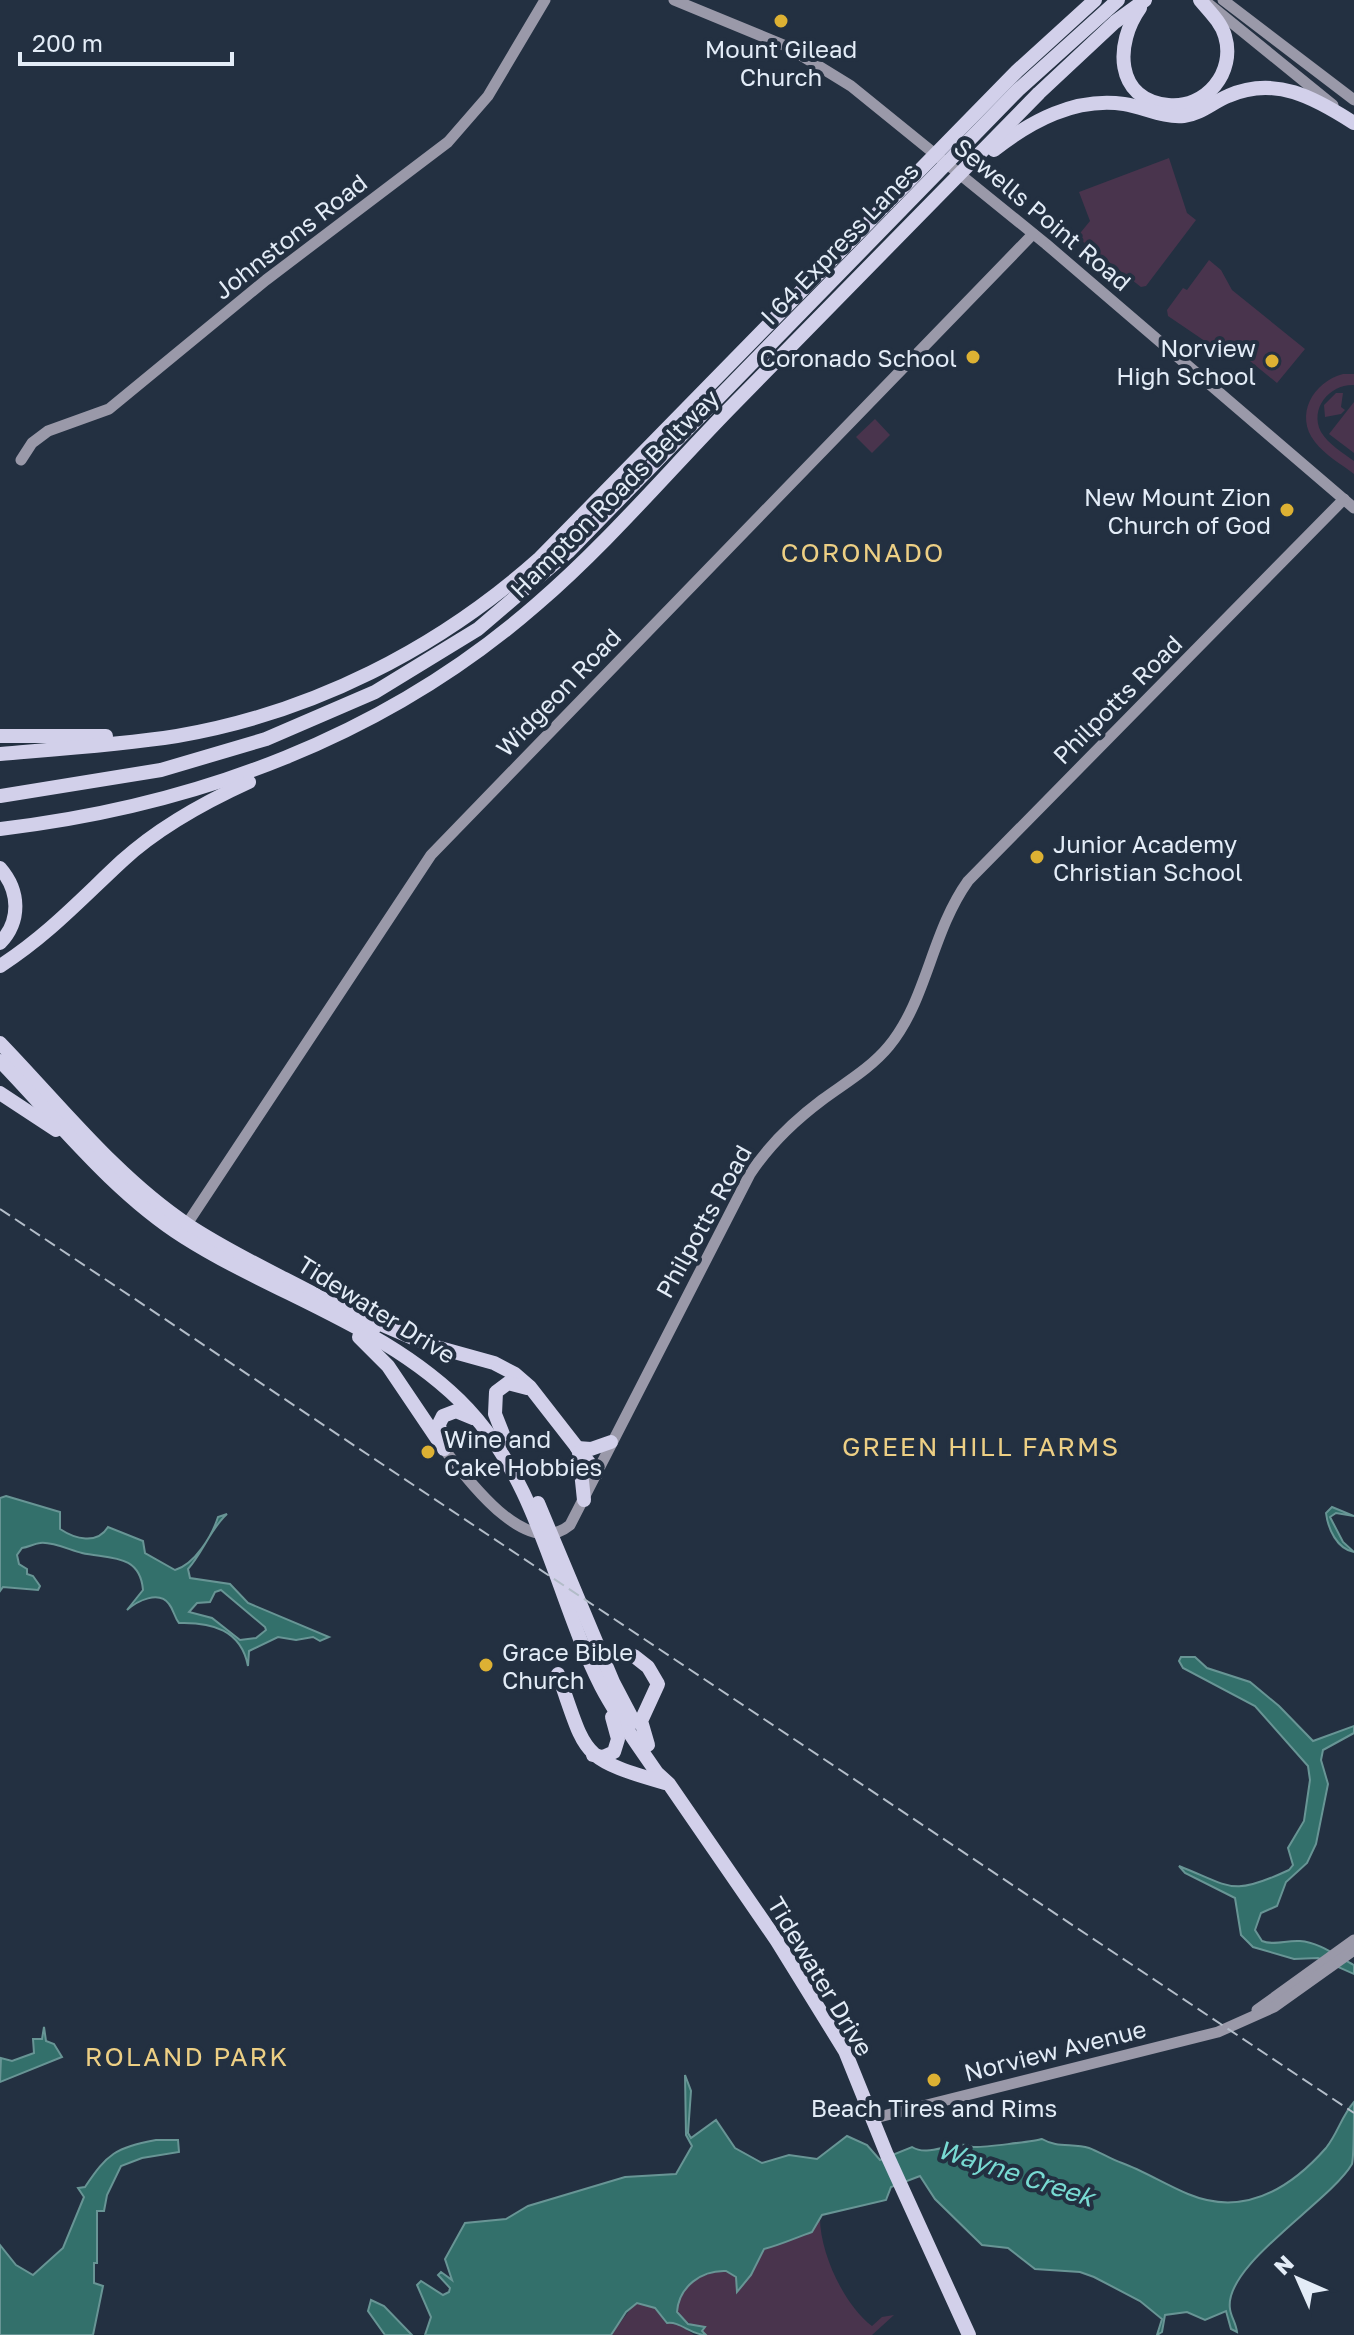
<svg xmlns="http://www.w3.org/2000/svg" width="1354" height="2335" font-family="'Golos Text',sans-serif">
<rect width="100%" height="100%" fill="#233041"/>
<g fill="#49344d">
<path d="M1169 158 1187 213 1196 220 1146 286 1141 287 1077 237 1090 221 1079 192Z"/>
<path d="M1209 260 1221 270 1232 290 1305 349 1277 383 1228 343 1221 352 1168 316 1167 310 1183 288 1187 290Z"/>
<path d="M1343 374H1354V385C1330 384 1309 408 1321 432 1328 444 1343 453 1354 461V474C1341 464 1325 455 1315 442 1294 415 1313 382 1343 374Z"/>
<path d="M1336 393H1343L1341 407 1345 410 1341 414 1325 417 1324 405Z"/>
<path d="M1354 402V453L1329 434Z"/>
<path d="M875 419 890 435 872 453 856 437Z"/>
<path d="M820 2218C820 2253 844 2305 872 2326L882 2317 894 2315 872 2335H706L678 2315C670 2290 705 2270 726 2271L736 2277 737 2290 751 2275 764 2249 811 2232Z"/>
<path d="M635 2303 655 2308 694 2335H611Z"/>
</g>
<g fill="#33706b" stroke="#689595" stroke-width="2" fill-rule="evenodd">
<path d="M6 1496 60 1512V1529C75 1539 97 1545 108 1527L143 1541 145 1553 175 1570C195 1564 212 1536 218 1517L227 1514C211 1528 203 1552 188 1569L190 1578 230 1584 248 1603 329 1637 320 1641 313 1637 296 1640 278 1637 249 1651 248 1666C241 1630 212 1622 179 1623 174 1617 174 1610 169 1604 159 1590 137 1601 127 1610L143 1590C140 1553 108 1559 82 1553 70 1550 51 1541 40 1543 33 1544 29 1547 22 1548L17 1555 19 1564 27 1569V1574L33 1576 40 1586 38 1590 3 1587 0 1591V1498ZM221 1590 265 1627 266 1630 256 1638 240 1640 212 1618 189 1612 197 1603 210 1602 215 1592Z"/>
<path d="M1332 1507 1354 1516 1336 1513 1330 1517 1343 1542 1354 1552C1337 1549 1328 1529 1326 1513Z"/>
<path d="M1181 1657H1195L1207 1668 1250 1682 1279 1706 1313 1741 1354 1726V1733L1323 1750 1321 1760 1328 1784 1316 1844 1307 1863 1286 1882 1277 1906 1261 1913 1255 1930 1262 1941C1274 1946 1286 1940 1300 1941 1319 1942 1338 1957 1354 1965V1974L1318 1958 1294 1959 1253 1947 1241 1935 1235 1898 1185 1873 1179 1866C1232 1887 1231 1897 1289 1870L1293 1865 1288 1848 1304 1821 1310 1780 1308 1766 1255 1706 1183 1668 1179 1661Z"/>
<path d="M44 2027 46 2041 54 2044 62 2057 0 2082 1 2058 12 2061 34 2053 33 2039H42Z"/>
<path d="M685 2075 691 2091 688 2133 691 2138 716 2120 735 2148 762 2163 789 2155 817 2159 847 2136 867 2145 880 2160 912 2147C926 2156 945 2145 961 2145 965 2144 969 2146 973 2147 980 2148 1036 2141 1042 2139 1057 2148 1073 2143 1089 2148 1100 2152 1110 2159 1122 2163 1144 2171 1166 2185 1188 2194 1243 2217 1289 2190 1326 2148 1338 2133 1341 2117 1354 2102 1354 2116 1354 2155 1352 2164 1330 2202 1223 2265 1230 2309 1231 2317 1236 2323 1237 2332L1231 2329 1226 2311 1205 2320 1187 2312 1165 2315 1162 2332 1157 2335 1162 2319 1140 2301 1094 2277 1080 2272 1035 2269 1008 2248 982 2245 935 2199 920 2176 891 2187 886 2200 822 2215 812 2232C795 2238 780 2245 764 2249L751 2275 737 2292 736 2277 726 2271C702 2270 679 2286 677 2312L688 2324 705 2327 702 2331 706 2335C691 2335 680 2321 667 2323L655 2308 637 2303 626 2312 611 2335H425L431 2317 417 2285 421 2281 443 2295 449 2292 450 2288 438 2275 441 2272 452 2280 445 2259 465 2223 506 2219 528 2206 625 2177 676 2174 692 2146 686 2135Z"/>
<path d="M156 2140H178L179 2152 142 2158 121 2166 107 2195 104 2211H97V2263H94V2283L103 2286 93 2335H0V2245L16 2265 33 2275 63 2248 84 2197 78 2188 85 2187C108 2153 115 2148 156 2140Z"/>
<path d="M371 2300 384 2306 412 2335H385L368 2311Z"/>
</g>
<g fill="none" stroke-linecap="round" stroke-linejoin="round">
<g stroke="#9a99a9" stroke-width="11">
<path d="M674 0 786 46 851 86 1046 244 1354 508"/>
<path d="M1223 0 1354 100"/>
<path d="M1210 5 1333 105"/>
<path d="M21 460 32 443 48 431 109 409 266 280 448 142 488 96 545 0"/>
<path d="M183 1230 431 855 1033 234"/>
<path d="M444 1449C467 1478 526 1561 570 1525L750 1174C769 1145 794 1121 822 1100 845 1083 871 1068 889 1046 927 1000 931 933 968 881L1344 499"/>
<path d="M1257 2010 1354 1940"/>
<path d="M871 2119 1218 2032 1274 2007 1354 1950"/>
</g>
<g stroke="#d2d0ea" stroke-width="14">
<path d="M1140 8C1115 43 1114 99 1168 105 1206 109 1236 72 1225 36 1221 22 1209 11 1200 0"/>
<path d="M994 150C1031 121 1075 97 1124 104 1144 107 1163 118 1184 116 1201 114 1213 102 1228 96 1275 75 1315 98 1354 123"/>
<path d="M0 736H106"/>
<path d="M0 754C59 749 118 745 177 736 312 713 438 649 540 558L1017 71 1095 0"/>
<path d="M0 796 161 770 266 739 375 692 478 629 568 552 1018 90 1118 0"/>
<path d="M0 829C197 806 386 736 537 604 608 543 670 469 735 403 836 299 938 196 1039 93L1115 22 1145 0"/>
<path d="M0 868C20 891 21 921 0 943"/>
<path d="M0 966C48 935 81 899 122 861 158 828 205 802 249 782"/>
<path d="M0 1043C59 1104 116 1177 188 1225 247 1264 314 1290 374 1328"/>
<path d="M0 1061C58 1121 113 1192 184 1237 277 1296 390 1327 468 1409 540 1486 555 1595 601 1686 617 1717 638 1745 657 1773L669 1784 777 1941 845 2051 887 2155 969 2335"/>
<path d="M0 1093 56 1130"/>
<path d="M367 1318 429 1345 494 1363 515 1374 530 1387 597 1473"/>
<path d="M359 1337 388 1366 444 1449"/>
<path d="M506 1442 495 1414 496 1392 508 1383 527 1388"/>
<path d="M442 1445 439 1424 443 1416 456 1411 473 1418"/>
<path d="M577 1448 591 1449 611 1442"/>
<path d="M579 1452 584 1500"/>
<path d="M538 1503 613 1682 634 1722"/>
<path d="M634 1656 648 1667 658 1684 641 1721 648 1745"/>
<path d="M558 1674C587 1755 578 1758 665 1783"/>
<path d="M593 1755 603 1757 614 1752 618 1739 612 1717"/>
</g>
<path stroke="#b2bcc8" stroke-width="2" stroke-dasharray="12 6" stroke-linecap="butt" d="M0 1209 1354 2113"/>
</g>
<g fill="#ddb133" stroke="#233041" stroke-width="3">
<circle cx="781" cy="21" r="8"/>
<circle cx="973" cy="357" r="8"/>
<circle cx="1272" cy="361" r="8"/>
<circle cx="1287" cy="510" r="8"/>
<circle cx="1037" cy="857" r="8"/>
<circle cx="428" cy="1452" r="8"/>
<circle cx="486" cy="1665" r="8"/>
<circle cx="934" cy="2080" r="8"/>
</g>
<g text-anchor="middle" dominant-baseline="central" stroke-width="8" stroke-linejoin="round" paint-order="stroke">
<g font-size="24" fill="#e3ecf7" stroke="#233041" text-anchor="end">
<text x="781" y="48" text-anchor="middle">Mount Gilead<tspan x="781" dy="28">Church</tspan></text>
<text x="1256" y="347">Norview<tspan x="1256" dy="28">High School</tspan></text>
<text x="957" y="357">Coronado School</text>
<text x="1271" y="496">New Mount Zion<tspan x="1271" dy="28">Church of God</tspan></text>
<text x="1053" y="843" text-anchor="start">Junior Academy<tspan x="1053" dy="28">Christian School</tspan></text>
<text x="444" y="1438" text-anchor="start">Wine and<tspan x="444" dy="28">Cake Hobbies</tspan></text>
<text x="502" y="1651" text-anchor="start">Grace Bible<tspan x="502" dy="28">Church</tspan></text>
<text x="934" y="2107" text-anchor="middle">Beach Tires and Rims</text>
</g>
<g font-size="24" fill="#e3ecf7" stroke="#233041">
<text transform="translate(1043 214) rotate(40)">Sewells Point Road</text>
<text transform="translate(290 236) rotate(-38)">Johnstons Road</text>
<text transform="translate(839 243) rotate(-46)">I 64 Express Lanes</text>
<text transform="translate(614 493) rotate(-45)">Hampton Roads Beltway</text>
<text transform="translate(558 692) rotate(-46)">Widgeon Road</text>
<text transform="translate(1117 699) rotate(-45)">Philpotts Road</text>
<text transform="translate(703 1221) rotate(-61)">Philpotts Road</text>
<text transform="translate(377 1309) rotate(32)">Tidewater Drive</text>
<text transform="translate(821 1976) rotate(59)">Tidewater Drive</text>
<text transform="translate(1055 2050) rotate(-14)">Norview Avenue</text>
</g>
<g font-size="26" letter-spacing="2" fill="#edcf84" stroke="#233041">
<text x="863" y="552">CORONADO</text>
<text x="981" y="1446">GREEN HILL FARMS</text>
<text x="187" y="2056">ROLAND PARK</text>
</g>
<g font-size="26" font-style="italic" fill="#78dad2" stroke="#233041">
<text transform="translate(1016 2173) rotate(18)">Wayne Creek</text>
</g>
</g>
<g transform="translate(1298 2279) rotate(315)" stroke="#233041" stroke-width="6" paint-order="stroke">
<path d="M0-6L14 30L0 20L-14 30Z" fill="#e3ecf7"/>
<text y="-12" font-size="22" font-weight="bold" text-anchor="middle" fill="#e3ecf7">N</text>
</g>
<path d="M20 52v12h212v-12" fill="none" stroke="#e3ecf7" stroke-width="4"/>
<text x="32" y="52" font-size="24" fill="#e3ecf7" stroke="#233041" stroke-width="6" paint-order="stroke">200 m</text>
</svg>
